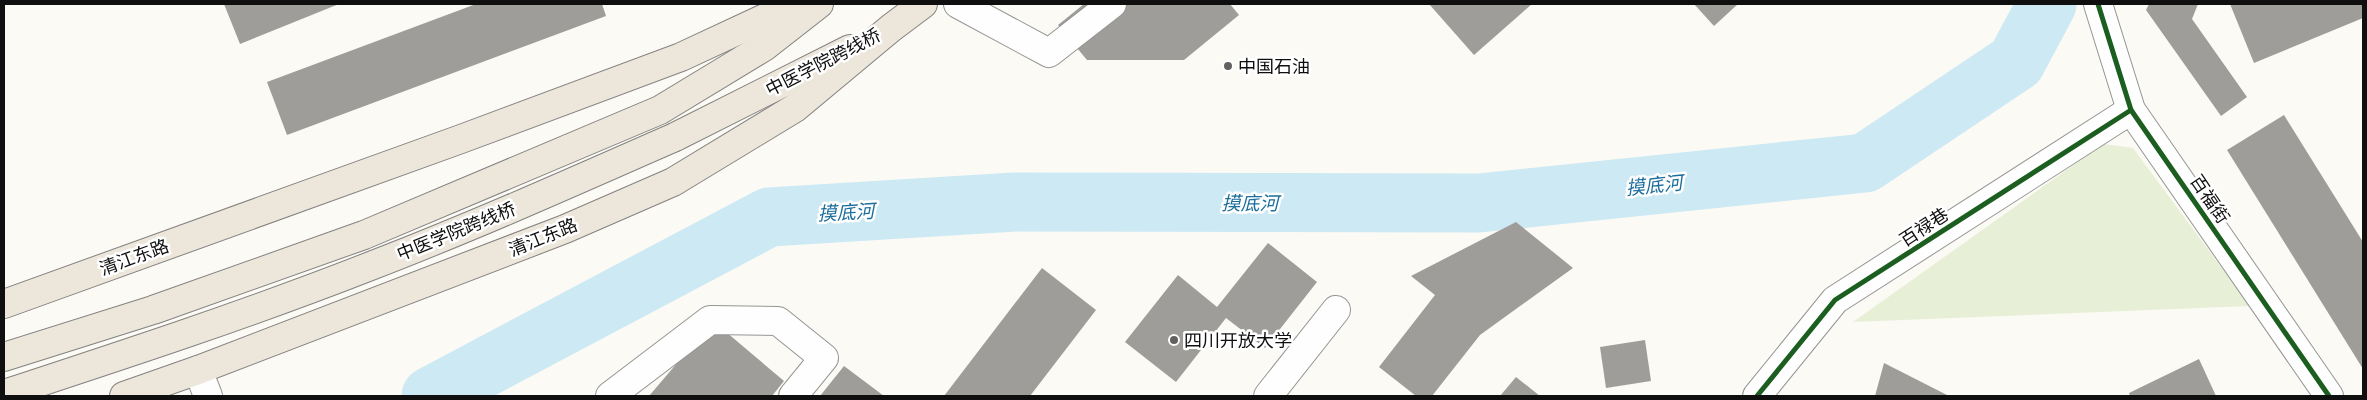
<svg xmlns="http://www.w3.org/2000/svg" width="2367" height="400" font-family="Merriweather,'Noto Sans SC',serif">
<rect width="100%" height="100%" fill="#fbfaf5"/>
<path fill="#e7f0d6" d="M2103 144 2133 148 2250 306 1853 322Z"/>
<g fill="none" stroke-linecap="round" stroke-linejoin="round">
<path stroke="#cce9f4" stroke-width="59" d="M431 396 769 217 1015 202 1479 203 1865 163 2016 62 2047 4"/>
</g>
<g fill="#9f9d9a">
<path d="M224 4H339L240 44Z"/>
<path d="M476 4H602L606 16 287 135 267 82Z"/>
<path d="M1084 4H1230L1239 15 1184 60H1087L1058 25Z"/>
<path d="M1429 4H1532L1474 55Z"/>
<path d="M1694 4H1738L1714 26Z"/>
<path d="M2149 4H2198L2192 19 2247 97 2221 116 2146 10Z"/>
<path d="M2230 4H2363V18L2254 63Z"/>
<path d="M2284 115 2363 242V369L2227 150Z"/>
<path d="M1516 222 1573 268 1480 335 1432 396H1416L1379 367 1435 295 1411 276Z"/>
<path d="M1268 243 1317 282 1265 348 1226 318 1176 382 1125 342 1178 275 1217 307Z"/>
<path d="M1042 268 1096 310 1030 396H944Z"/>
<path d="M713 321 784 381 772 396H649Z"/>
<path d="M1645 340 1651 381 1606 388 1600 347Z"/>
<path d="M2199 359 2216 396H2130L2129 393Z"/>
<path d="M1884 363 1949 396H1875Z"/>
<path d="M844 366 884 396H820Z"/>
<path d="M1516 377 1540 396H1500Z"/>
</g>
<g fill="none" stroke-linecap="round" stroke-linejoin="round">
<g stroke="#959593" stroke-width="30">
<g id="minor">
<path d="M958 4 1049 53 1112 4"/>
<path d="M2098 4 2131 110 2329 396"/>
<path d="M198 370 208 396"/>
<path d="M610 396 710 320 778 321 824 358 793 396"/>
<path d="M1268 396 1336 310"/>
<path d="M1757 396 1835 300 2131 110"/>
</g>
</g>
<g stroke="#838280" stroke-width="30">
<g id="major">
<path d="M675 137 850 49"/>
<path d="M4 304 461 139 681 57 795 4"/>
<path d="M4 357 153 310 364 235 660 110 764 47 819 4"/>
<path d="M124 396 198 370 565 229 673 182 795 108 891 28 923 4"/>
</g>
</g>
<use href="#minor" stroke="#fefefe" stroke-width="28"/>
<use href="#major" stroke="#ece6db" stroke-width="28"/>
<g stroke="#838280" stroke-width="30" stroke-linecap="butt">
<path id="major-bridge" d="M4 394C126 354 248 314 368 267 472 227 573 182 675 137"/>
</g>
<use href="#major-bridge" stroke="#ece6db" stroke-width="28"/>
<g stroke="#fff" stroke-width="8">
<g id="cycleway">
<path d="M2098 4 2131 110 2329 396"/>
<path d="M1757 396 1835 300 2131 110"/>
</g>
</g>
<use href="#cycleway" stroke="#1b5e20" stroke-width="5"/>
</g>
<g fill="#626160" stroke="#fff" stroke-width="2">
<circle cx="1228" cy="66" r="5"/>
<circle cx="1174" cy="340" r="5"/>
</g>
<g text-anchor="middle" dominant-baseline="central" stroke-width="5" stroke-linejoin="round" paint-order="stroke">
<g font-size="18" fill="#0f0f0f" stroke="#fff">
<text transform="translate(823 62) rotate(-27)">中医学院跨线桥</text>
<text transform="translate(2210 199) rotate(56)">百福街</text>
<text transform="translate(1924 227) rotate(-33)">百禄巷</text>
<text transform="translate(456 231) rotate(-22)">中医学院跨线桥</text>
<text transform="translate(543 237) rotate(-22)">清江东路</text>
<text transform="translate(134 257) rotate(-20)">清江东路</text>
</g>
<g font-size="18" fill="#0f0f0f" stroke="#fff" text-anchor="start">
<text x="1238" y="66">中国石油</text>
<text x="1184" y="340">四川开放大学</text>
</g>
<g font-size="19" font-style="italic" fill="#1c6e9d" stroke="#fff">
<text transform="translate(1654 185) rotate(-6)">摸底河</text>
<text x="1250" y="203">摸底河</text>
<text transform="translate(846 212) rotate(-3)">摸底河</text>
</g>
</g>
<rect width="2367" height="400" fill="none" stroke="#0f0f0f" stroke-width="10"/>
</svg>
